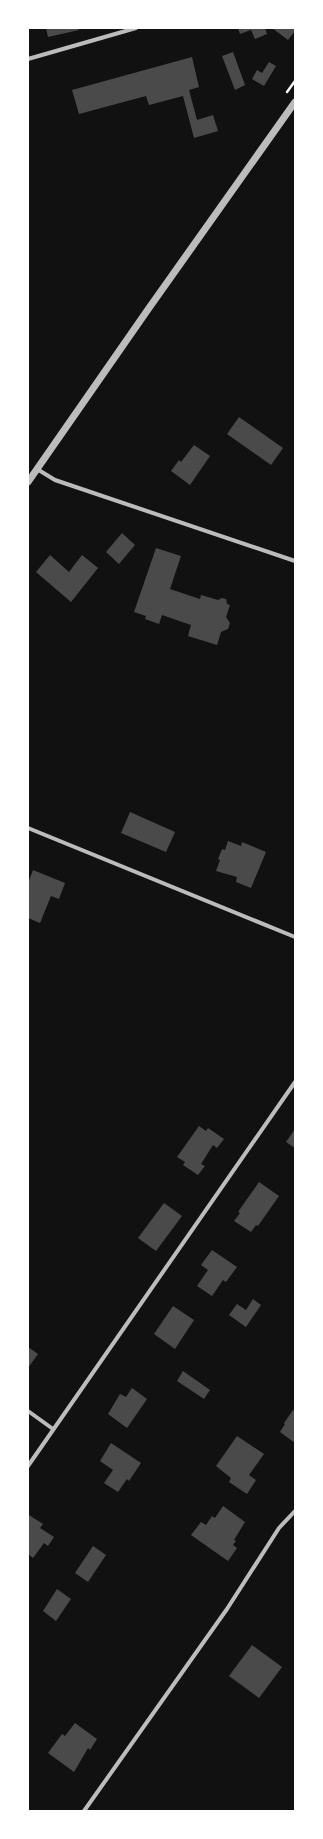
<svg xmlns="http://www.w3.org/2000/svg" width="323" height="1839" font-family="Jost,sans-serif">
<rect width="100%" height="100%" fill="#111"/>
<g fill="#4a4a4a">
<path d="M46 28H78L79 30 48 37Z"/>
<path d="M238 28H265L267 34 255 39 251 30 240 34Z"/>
<path d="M272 28H295V31L288 40Z"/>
<path d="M233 52 245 85 235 90 222 56Z"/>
<path d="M192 57 199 87 189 90 197 120 213 115 218 131 194 138 183 96 149 105 146 96 79 114 72 90Z"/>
<path d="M269 62 276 66 264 86 252 79 257 70 262 73Z"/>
<path d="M239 417 283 448 271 465 227 434Z"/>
<path d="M194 445 210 456 190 485 171 471 179 460 181 462Z"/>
<path d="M122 533 135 545 119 564 106 552Z"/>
<path d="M156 548 181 556 170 589 200 599 201 595 218 600 222 598 226 599 227 604 230 605 226 617 230 623 228 629 221 632 217 645 188 636 191 625 162 615 159 624 145 619 146 616 134 612Z"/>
<path d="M50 555 69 572 82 555 98 568 71 602 36 572Z"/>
<path d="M130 812 175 832 166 852 121 833Z"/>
<path d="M228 841 241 846 242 842 266 852 251 888 236 882 237 877 216 871 220 860 218 859 222 849 225 850Z"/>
<path d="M33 870 65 883 59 899 51 896 40 923 28 918V883Z"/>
<path d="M199 1126 206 1131 208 1128 224 1139 217 1148 213 1145 201 1164 205 1166 198 1175 183 1165 185 1162 177 1157Z"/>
<path d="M295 1129V1148L286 1142Z"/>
<path d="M259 1182 279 1196 258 1226 256 1225 251 1232 234 1221 240 1213 238 1212Z"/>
<path d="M164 1203 182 1216 156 1251 138 1238Z"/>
<path d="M212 1250 237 1267 226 1282 223 1280 212 1296 197 1286 208 1270 201 1265Z"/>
<path d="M253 1299 261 1305 246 1327 229 1315 237 1304 246 1310Z"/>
<path d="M173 1306 194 1320 175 1349 154 1334Z"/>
<path d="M28 1347 38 1354 28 1368Z"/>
<path d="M183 1371 210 1390 204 1399 177 1381Z"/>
<path d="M132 1388 147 1399 127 1428 108 1414 120 1394 126 1397Z"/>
<path d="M293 1410 295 1411V1443L280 1432 285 1424 284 1423Z"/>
<path d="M237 1436 264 1454 249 1475 256 1480 247 1494 229 1482 231 1478 216 1466Z"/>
<path d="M111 1443 141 1463 129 1481 127 1479 118 1492 104 1483 113 1470 100 1461Z"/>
<path d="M223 1506 245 1522 234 1540 236 1541 233 1545 237 1548 228 1561 191 1535 201 1522 206 1525 212 1516 215 1518Z"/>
<path d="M29 1515 43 1524 40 1528 54 1537 48 1546 44 1543 33 1558 28 1554V1517Z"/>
<path d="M93 1546 106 1555 88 1582 75 1573Z"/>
<path d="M57 1589 71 1599 56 1621 43 1611Z"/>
<path d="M252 1645 282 1667 259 1698 229 1676Z"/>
<path d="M75 1723 97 1739 90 1750 88 1748 74 1772 48 1753 62 1734 65 1736Z"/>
</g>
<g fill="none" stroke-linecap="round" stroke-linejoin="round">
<path stroke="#f5f5f5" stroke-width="2.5" d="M287 92 295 81"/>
<g stroke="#bcbcbc" stroke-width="4">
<path d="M28 59 136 28"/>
<path d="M37 469 55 480 295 561"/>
<path d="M28 828 295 937"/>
<path d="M28 1411 53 1429"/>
<path d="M28 1466 295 1082"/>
<path d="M84 1811 227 1609 279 1528 295 1511"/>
</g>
<path stroke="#bcbcbc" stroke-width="7" d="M28 482 149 308 295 102"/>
</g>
<rect width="323" height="1839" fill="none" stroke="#ffffff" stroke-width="58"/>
</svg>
